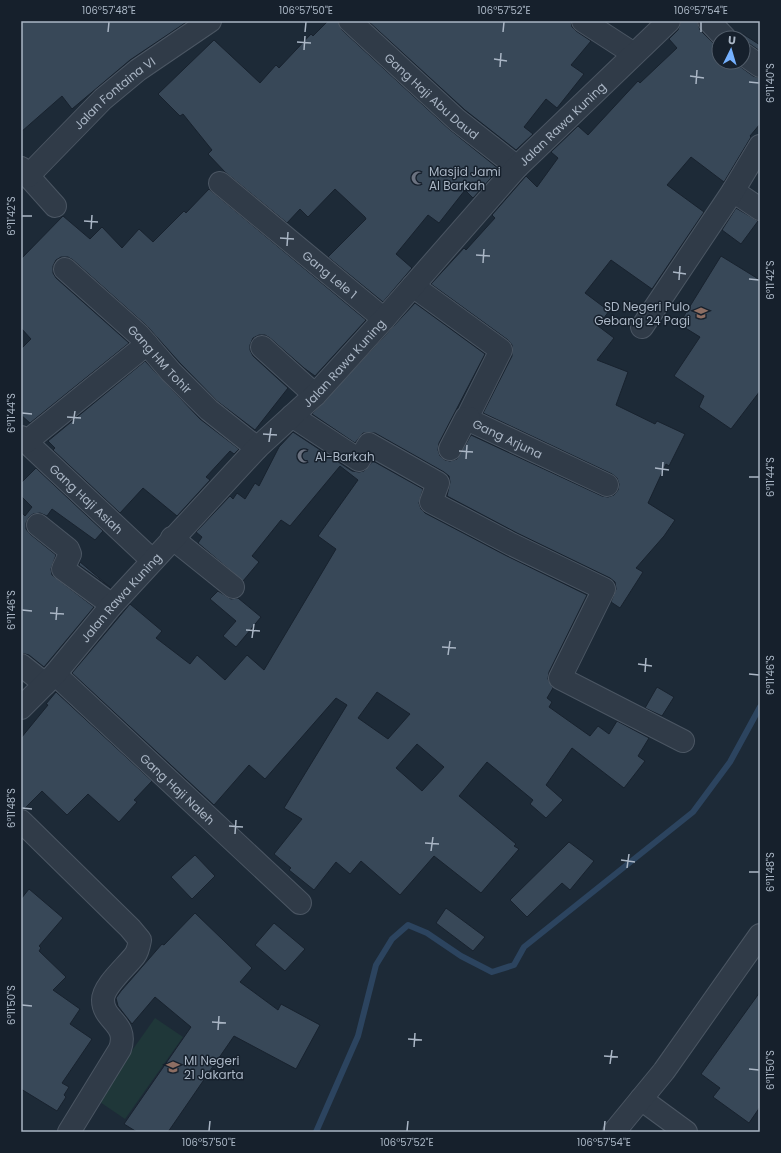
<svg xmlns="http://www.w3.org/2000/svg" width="781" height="1153" font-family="Poppins,sans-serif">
<rect width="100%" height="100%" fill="#1d2a37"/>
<path fill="#1f3739" d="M155 1018 183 1037 125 1119 97 1100Z"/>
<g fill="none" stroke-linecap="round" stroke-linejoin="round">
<path stroke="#2c445f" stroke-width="6" d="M316 1132 358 1036 376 965 392 939 408 925 427 933 461 956 492 972 514 965 524 947 693 812 730 762 760 707"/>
</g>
<g fill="#384858" stroke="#18222e" fill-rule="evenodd">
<path d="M21 21H188L130 60 72 109 62 96 21 132Z"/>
<path d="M328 21H338L342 30 449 129 499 169 473 198 465 190 439 223 428 215 396 254 412 268 383 302 328 257 366 219 365 217 335 189 308 217 300 209 287 223 225 172 208 154 212 150 183 114 180 116 158 94 214 40 260 83 276 65 279 68 311 34 313 36Z"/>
<path d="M368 21H571L572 27 576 31 591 41 571 65 584 74 557 108 546 99 524 127 533 134 516 150 465 110Z"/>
<path d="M681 21H697L700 30 719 49V62H734L753 76 760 78V124L750 136 751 137 724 182 691 157 667 185 704 212 652 289 611 260 585 293 609 311 598 326 614 338 597 360 628 372 616 405 655 424 657 421 685 434 669 466 666 464 648 503 675 520 664 536 636 568 643 572 620 608 611 602 616 589 615 582 610 578 517 533 447 496 450 482 449 476 444 472 375 433H363L355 443 312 414 415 303 485 354 439 443 438 450 440 456 445 460 450 461 457 459 471 435 602 496 608 497 614 495 618 490 619 484 617 478 612 474 483 413 512 356V345L508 340 431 284 464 248 466 250 495 218 492 215 526 176 537 187 558 158 551 152 578 126 588 135 638 81 640 83 677 48 669 39 678 30Z"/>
<path d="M743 34 760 45V51L750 44 743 42V38H740Z"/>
<path d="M209 189 366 320 315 376 304 368 270 338 265 335H259L253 338 250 345V350L253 356 288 388 255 430 217 401 180 363 147 326 73 260 68 257H61L56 260 53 266V273L56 278 129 343 30 423 21 415V349L31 339 21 328V259L63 216 90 239 102 227 122 248 139 229 153 242 184 211 186 213Z"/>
<path d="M736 208 758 221 741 244 722 230Z"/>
<path d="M721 256 760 280V391L731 429 699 407 704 396 674 376 700 337 679 324Z"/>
<path d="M145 361 200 419 239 449 234 454 230 451 206 477 210 480 177 516 143 488 120 513 53 450 55 448 48 441Z"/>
<path d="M293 432 352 471 359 472 364 471 373 461 423 489 419 503 421 509 425 513 505 555 587 595 549 672 548 679 553 688 547 698 552 702 549 707 590 736 598 726 609 734 617 721 649 738 638 756 645 761 624 788 572 748 546 785 563 800 546 818 530 804 533 800 487 762 459 796 516 844 514 846 519 849 481 893 434 856 400 895 361 861 350 874 336 862 314 890 289 870 291 868 274 854 302 819 284 808 347 705 336 698 265 779 249 765 214 805 72 673 130 604 162 631 156 638 190 664 197 655 225 680 247 655 264 670 336 549 318 536 358 480 340 466 290 526 281 520 252 556 259 562 243 581 198 543 202 537 196 532 230 496 233 499 237 493 245 499 255 483 259 486 279 447ZM377 692 410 714 388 739 358 718ZM417 744 444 767 422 791 396 768Z"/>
<path d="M36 468 103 531 95 540 52 509 47 516 40 513 33 514 29 517 26 523V529L30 534 56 555 51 569 52 575 94 607 44 667 29 655 21 653V512L25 516 32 507 21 496V483Z"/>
<path d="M80 562 111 588 79 565Z"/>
<path d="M218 591 231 599 238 598 261 617 236 647 223 636 236 621 210 599Z"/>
<path d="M657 687 674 697 662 716 645 708Z"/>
<path d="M56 692 152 781 134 800 137 802 119 822 88 794 67 815 42 791 24 809H21V738L48 705 46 704Z"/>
<path d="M569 842 594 861 570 890 562 883 527 917 510 900Z"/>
<path d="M195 855 215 876 192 899 171 877Z"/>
<path d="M29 889 63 918 39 946 41 948 39 951 66 977 53 990 80 1009 70 1024 92 1039 62 1083 69 1087 64 1095 66 1097 57 1111 21 1089V899Z"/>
<path d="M446 908 485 937 473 951 436 923Z"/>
<path d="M195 913 252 968 240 982 278 1010 281 1004 320 1025 296 1069 234 1036 168 1132H137L124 1124 191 1027 155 997 132 1024 118 1006 116 998 121 991 162 944 164 945Z"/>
<path d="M274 923 305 949 285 971 255 945Z"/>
<path d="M760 992V1107L749 1123 713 1097 720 1088 701 1074Z"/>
</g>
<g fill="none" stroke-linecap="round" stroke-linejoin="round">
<g stroke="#4b5663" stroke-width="24">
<g id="minor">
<path id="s1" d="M350 21 457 120 517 167"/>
<path d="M583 21 634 54"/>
<path d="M709 21 725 38"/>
<path d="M743 54 760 66"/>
<path d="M21 168 55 206"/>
<path id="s2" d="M28 176 103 99 138 70 210 21"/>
<path id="s3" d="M220 183 384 319"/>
<path d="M733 191 760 209"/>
<path id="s4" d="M65 269 139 335 171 372 209 410 257 448"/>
<path id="s5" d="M413 286 501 350 470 412 469 420 607 485"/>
<path d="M642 327 733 191 760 146"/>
<path d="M262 347 315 395"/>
<path d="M292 416 359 460 369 444 438 483 431 502 511 544 604 589 560 678 683 741"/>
<path id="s6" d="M21 437 152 560"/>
<path d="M26 442 147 344"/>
<path d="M450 449 466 418H469"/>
<path d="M38 525 68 549 70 554 63 569 112 605"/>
<path d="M172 538 233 587"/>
<path d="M21 665 45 684"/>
<path id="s7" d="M55 674 300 903"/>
<path id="s8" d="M21 708 55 674 112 605 257 448 315 395 384 319 517 167 669 21"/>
<path d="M21 821 130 928 140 940C139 945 138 951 135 955 127 966 103 986 103 1000 103 1021 129 1023 120 1049L69 1132"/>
<path d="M641 1099 686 1132"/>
<path d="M614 1132 664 1071 760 935"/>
</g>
</g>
<use href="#minor" stroke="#303b48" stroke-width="22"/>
</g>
<path fill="none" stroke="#aab6c5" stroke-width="1.5" d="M108 32 109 22M305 32 306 22M503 32 504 22M701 32V22M297 42 311 43M304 50 305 36M494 59 507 61M500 67 501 53M690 76 704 78M749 82 759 83M696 84 697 70M22 216H32M84 221 98 222M91 229 92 215M280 238 294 239M287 246 288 232M476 255 490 256M483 263 484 249M673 272 686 274M749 279 759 280M679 280 680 266M22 413 32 414M67 417 81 418M73 424 75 411M263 434 277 435M269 442 271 428M459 451 473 452M466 459 467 445M655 468 669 470M662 476 663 462M749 477H759M22 610 32 611M50 613 64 614M56 620 57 607M246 630 260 631M252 638 254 624M442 647 456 648M448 655 450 641M638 664 652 666M645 672 646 658M749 674 759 675M22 808 32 809M229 826 243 827M235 834 236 820M425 843 439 844M431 851 433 837M621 860 635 862M627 868 629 854M749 872H759M22 1005 32 1006M212 1022 226 1023M218 1030 219 1016M408 1039 422 1040M414 1047 415 1033M604 1056 618 1057M610 1064 612 1050M749 1069 759 1070M209 1131 210 1121M407 1131 408 1121M604 1131 605 1121"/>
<defs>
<g id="mosque-bare" transform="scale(1.08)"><path d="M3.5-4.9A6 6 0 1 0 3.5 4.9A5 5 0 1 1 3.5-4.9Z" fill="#6b7280" stroke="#16202c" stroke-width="2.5" paint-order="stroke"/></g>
<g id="school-bare" transform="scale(1.08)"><path d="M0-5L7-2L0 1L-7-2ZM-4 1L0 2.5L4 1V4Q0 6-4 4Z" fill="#8d6e63" stroke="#16202c" stroke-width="2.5" paint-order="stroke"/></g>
</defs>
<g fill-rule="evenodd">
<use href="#mosque-bare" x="418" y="178"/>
<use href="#school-bare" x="701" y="313"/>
<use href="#mosque-bare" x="304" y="456"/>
<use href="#school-bare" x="173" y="1067"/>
</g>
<g text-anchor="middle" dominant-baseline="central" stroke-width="3" stroke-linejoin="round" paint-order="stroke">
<g font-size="12" fill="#aab6c5" stroke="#16202c">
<text stroke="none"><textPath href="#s2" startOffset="120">Jalan Fontaina VI</textPath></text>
<text stroke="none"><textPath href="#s1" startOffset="111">Gang Haji Abu Daud</textPath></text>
<text stroke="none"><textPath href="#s8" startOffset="797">Jalan Rawa Kuning</textPath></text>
<text stroke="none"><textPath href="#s3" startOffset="143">Gang Lele 1</textPath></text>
<text stroke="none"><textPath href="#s4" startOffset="131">Gang HM Tohir</textPath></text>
<text stroke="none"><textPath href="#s8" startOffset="473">Jalan Rawa Kuning</textPath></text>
<text stroke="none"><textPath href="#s5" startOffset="229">Gang Arjuna</textPath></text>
<text stroke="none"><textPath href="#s6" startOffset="90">Gang Haji Asiah</textPath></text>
<text stroke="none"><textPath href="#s8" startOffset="149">Jalan Rawa Kuning</textPath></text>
<text stroke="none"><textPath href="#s7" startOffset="168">Gang Haji Naleh</textPath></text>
</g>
<g font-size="12" fill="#aab6c5" stroke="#16202c" text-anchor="start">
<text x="429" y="171">Masjid Jami<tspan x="429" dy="14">Al Barkah</tspan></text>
<text x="690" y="306" text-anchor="end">SD Negeri Pulo<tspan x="690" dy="14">Gebang 24 Pagi</tspan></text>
<text x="315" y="456">Al-Barkah</text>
<text x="184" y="1060">MI Negeri<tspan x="184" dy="14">21 Jakarta</tspan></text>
</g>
</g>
<rect width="781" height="1153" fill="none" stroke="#16202c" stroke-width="44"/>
<g transform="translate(731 50) rotate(5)"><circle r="19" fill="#16202c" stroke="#515c69"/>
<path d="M0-3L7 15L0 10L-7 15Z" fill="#75b1ff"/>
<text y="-6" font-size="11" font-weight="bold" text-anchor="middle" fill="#aab6c5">U</text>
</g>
<rect x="22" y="22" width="737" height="1109" fill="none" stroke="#aab6c5" stroke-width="1.5"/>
<g font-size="10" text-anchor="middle" fill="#aab6c5">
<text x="109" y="14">106°57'48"E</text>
<text x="306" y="14">106°57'50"E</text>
<text x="504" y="14">106°57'52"E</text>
<text x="701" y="14">106°57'54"E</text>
<text transform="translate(770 83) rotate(-90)" y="4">6°11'40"S</text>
<text transform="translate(11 216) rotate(-90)" y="4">6°11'42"S</text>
<text transform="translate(770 280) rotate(-90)" y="4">6°11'42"S</text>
<text transform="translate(11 413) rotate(-90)" y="4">6°11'44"S</text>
<text transform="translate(770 477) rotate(-90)" y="4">6°11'44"S</text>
<text transform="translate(11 610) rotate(-90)" y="4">6°11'46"S</text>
<text transform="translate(770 675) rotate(-90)" y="4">6°11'46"S</text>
<text transform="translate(11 808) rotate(-90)" y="4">6°11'48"S</text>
<text transform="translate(770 872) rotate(-90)" y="4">6°11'48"S</text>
<text transform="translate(11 1005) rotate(-90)" y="4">6°11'50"S</text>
<text transform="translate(770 1070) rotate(-90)" y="4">6°11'50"S</text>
<text x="209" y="1146">106°57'50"E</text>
<text x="407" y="1146">106°57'52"E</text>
<text x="604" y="1146">106°57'54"E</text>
</g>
</svg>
